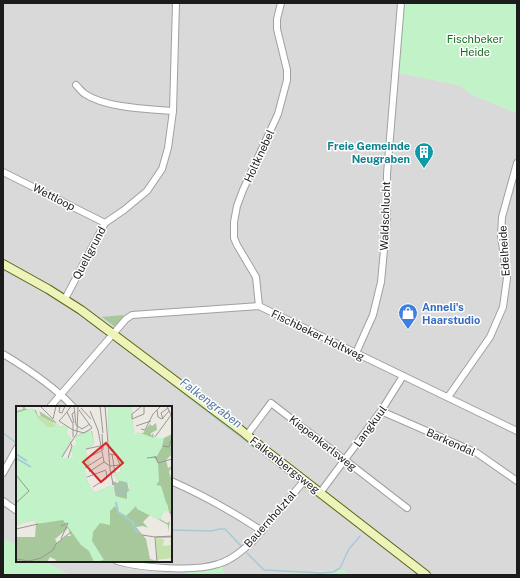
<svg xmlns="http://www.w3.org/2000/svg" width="520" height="578" font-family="'Public Sans',sans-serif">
<rect width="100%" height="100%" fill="#ece9e2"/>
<path fill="#dad9d9" d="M3 3H404L398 73 459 85 472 95 517 113V575H348L343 570 264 575H224L222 567 186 571V575H69L44 561H171V407H17V546L3 538Z"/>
<path fill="#a6c89b" d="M123 315 125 317 115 327 102 317Z"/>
<g fill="#c2f3c8">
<path d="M404 3H517V113L472 95 459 85 398 73Z"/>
<path d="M3 538 17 546V561H44L69 575H3Z"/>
<path d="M223 567V575H186V570Z"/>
<path d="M343 570 348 575H264L269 574Z"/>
</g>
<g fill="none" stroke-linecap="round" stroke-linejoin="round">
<g stroke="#a6cad6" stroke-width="1.5">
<path d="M3 269 49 294"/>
<path d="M87 320 101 331"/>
<path d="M118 343 293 477"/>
<path d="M3 433 15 442"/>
<path d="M308 488 355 525"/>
<path d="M171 530 211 531 220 529H225L241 546"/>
<path d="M247 553 264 570 321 573 333 572 340 568 349 549 360 536"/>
</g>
<g stroke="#a0a0a0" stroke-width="8">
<g id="street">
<path d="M76 85C79 88 82 92 85 94 106 108 148 109 173 111"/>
<path d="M3 172 105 223"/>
<path d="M65 299 105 223 124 210 147 191 162 169 168 148 173 111 176 3"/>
<path d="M259 306 256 277 237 245 234 238V222L237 206 243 190 278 114 287 80V70L277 29V19L281 3"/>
<path d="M356 353 373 315 381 282 387 218V174L401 3"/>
<path d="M3 354C28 369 54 386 73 407"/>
<path d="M448 397 490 337 503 307 507 278 501 236 502 217 517 163"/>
<path d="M50 407 126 319 132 315 259 306 517 431"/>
<path d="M381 411 477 453 517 481"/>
<path d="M247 435 271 403 407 508"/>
<path d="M3 473 17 448"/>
<path d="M171 481C203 495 233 512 262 531"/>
<path d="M320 493 381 411 403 376"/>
<path d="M3 501 17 511"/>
<path d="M117 561C141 568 194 572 218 564 232 560 243 550 254 540L304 481"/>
</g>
</g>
<g stroke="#5a670f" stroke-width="10">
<path id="secondary" d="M3 264 48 289 81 310 242 431 270 454 426 575"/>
</g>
<use href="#street" stroke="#fff" stroke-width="6"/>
<use href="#secondary" stroke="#eef3ba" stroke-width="8"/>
</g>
<defs>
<g id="building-pin" transform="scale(1)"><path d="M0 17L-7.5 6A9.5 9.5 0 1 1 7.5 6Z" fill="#0f9aa8" stroke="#fff"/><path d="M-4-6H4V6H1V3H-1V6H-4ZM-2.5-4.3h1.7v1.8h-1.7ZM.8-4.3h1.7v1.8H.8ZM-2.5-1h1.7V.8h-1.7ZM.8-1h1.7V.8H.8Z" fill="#fff"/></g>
<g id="shop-pin" transform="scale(1)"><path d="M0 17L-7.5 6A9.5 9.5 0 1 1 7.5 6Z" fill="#3f7fe0" stroke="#fff"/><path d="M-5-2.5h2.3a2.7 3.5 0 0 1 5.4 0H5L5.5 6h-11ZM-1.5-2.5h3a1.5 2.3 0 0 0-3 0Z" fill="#fff"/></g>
</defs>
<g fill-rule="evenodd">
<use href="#building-pin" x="424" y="152"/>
<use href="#shop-pin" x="408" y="313"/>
</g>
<g text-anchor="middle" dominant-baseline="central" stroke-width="3" stroke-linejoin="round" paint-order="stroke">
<g font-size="11" fill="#156e1f" stroke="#fff">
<text x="475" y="39">Fischbeker<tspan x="475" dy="13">Heide</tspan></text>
</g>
<g font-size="11" font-weight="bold" fill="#0d838f" stroke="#fff" text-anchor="end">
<text x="410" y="146">Freie Gemeinde<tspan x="410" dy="13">Neugraben</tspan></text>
</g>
<g font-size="11" fill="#1c1c1c" stroke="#fff">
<text transform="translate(259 156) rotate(-65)">Holtknebel</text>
<text transform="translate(54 197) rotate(27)">Wettloop</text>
<text transform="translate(385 216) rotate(-88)">Waldschlucht</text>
<text transform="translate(504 251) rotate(-94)">Edelheide</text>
<text transform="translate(89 253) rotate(-62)">Quellgrund</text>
<text transform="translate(318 335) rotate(26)">Fischbeker Holtweg</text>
<text transform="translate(370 426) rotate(-54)">Langkuul</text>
<text transform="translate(451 442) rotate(24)">Barkendal</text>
<text transform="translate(323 443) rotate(38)">Kiepenkerlsweg</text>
<text transform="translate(285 465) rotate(38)">Falkenbergsweg</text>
<text transform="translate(270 519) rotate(-48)">Bauernholztal</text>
</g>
<g font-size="11" font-weight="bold" fill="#366cbe" stroke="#fff" text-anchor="start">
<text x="422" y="307">Anneli's<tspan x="422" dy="13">Haarstudio</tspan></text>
</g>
<g font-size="12" font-style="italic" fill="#5277a2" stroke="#fff">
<text transform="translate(211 403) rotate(37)">Falkengraben</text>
</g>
</g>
<g transform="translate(16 406)">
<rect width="156" height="156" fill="#ece9e2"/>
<path d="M19 6 22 10 25 9 37 14 38 21H32L23 13ZM140 132 148 133 147 140 155 139 154 134H156V144L154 147H156V152L141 154Z" fill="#c5e2ac"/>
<path d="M6 0H8L10 3 20 4 23 13 32 21H38L39 17 25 10 23 5 39 15 43 20 52 21 50 28 55 33 46 51 49 55 58 52 55 44 60 39V30L71 25H76L78 38 69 44 74 58 68 63 72 77 78 87 94 80 101 95 97 79 102 90 115 83 113 77 101 74 100 69 96 70 104 66 105 59 103 50 93 39 92 0H115L118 28 127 27 134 18 136 20 140 17 141 24 135 27V30L137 27 138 32H148L156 28 155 49 150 54 152 62 156 60 153 66 156 75V103L155 108 153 107 151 97 144 113 151 117 154 115 152 126V119L134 109 127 116 132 122 127 120 120 121 130 133 134 153 141 155 139 156H39L40 154 34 151 31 156H0V131H19L20 118 18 114 0 119V5L7 3ZM52 122 55 130H51L41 137 39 133Z" fill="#a6c89b" fill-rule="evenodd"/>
<path d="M104 74 111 76 113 84 112 88 104 91 100 90 97 75 102 77Z" fill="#a6c3ab"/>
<path d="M92 0H115L118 28 122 26 138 32H148L146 41 141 50H137L142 57 143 75 140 79 145 80 153 106 149 105 143 114 121 103 120 100 110 110 103 106 99 100 94 105V119L84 117 77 126 76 135 88 154 78 156 73 145 65 139 47 114 20 118 18 114 0 119V7L17 2 23 13 32 21H38L40 16 43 20 52 21 50 28 55 33 46 51 50 52H58L55 44 57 40 60 39 59 31 75 24 78 38 69 44 74 58 68 63 72 77 78 87 96 79 99 90 111 93V86L115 83 113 77 101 74 100 69H96L104 66 105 59 103 50 93 39Z" fill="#c2f3c8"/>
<path fill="none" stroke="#a6cad6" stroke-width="2" d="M0 48 11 55M0 52 15 61M100 96 102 106 117 116 119 124 123 127"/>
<path fill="none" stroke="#999793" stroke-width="1" d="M24 0 37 13 40 0M44 0 43 6 46 7 49 0M55 0 51 6 57 18V31M58 0 60 19 66 23 74 18M84 0 87 27M89 0 94 63 97 78V79V77M126 0 116 8V13L128 8V0M151 0 156 11M65 2 75 13M141 4 142 11 146 13 153 5M74 5 82 24 88 56 94 60M51 6 43 15 57 24M147 13 145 7 152 2M58 17 56 8 58 6M120 20 135 15M125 23 129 24 137 8 145 0M57 24 68 27 76 22 63 4M86 28 87 44M139 31 155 9M147 40 153 41 156 31M70 43 84 40M93 48 100 49 104 59 94 60M96 48 99 67M46 51 61 27 62 0M73 51 85 45M52 52 56 40 54 36M131 52 140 51 142 57 156 53M69 62 86 51M73 66 88 56M0 69 13 85 0 97M71 71 90 64M77 81 91 72 90 65M155 106 156 118M0 123 22 118M126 129 139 131 141 156M139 131 156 130M140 131H156M45 133 52 117 45 120M0 153 13 155 25 152 37 144 40 138 55 126"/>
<path fill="#d62828" fill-opacity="0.15" stroke="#d62828" stroke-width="2" d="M90 37 107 57 85 76 67 56Z"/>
<rect width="156" height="156" fill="none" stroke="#1c1c1c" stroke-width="2"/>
</g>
<rect width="520" height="578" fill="none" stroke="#1c1c1c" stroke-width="8"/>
</svg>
